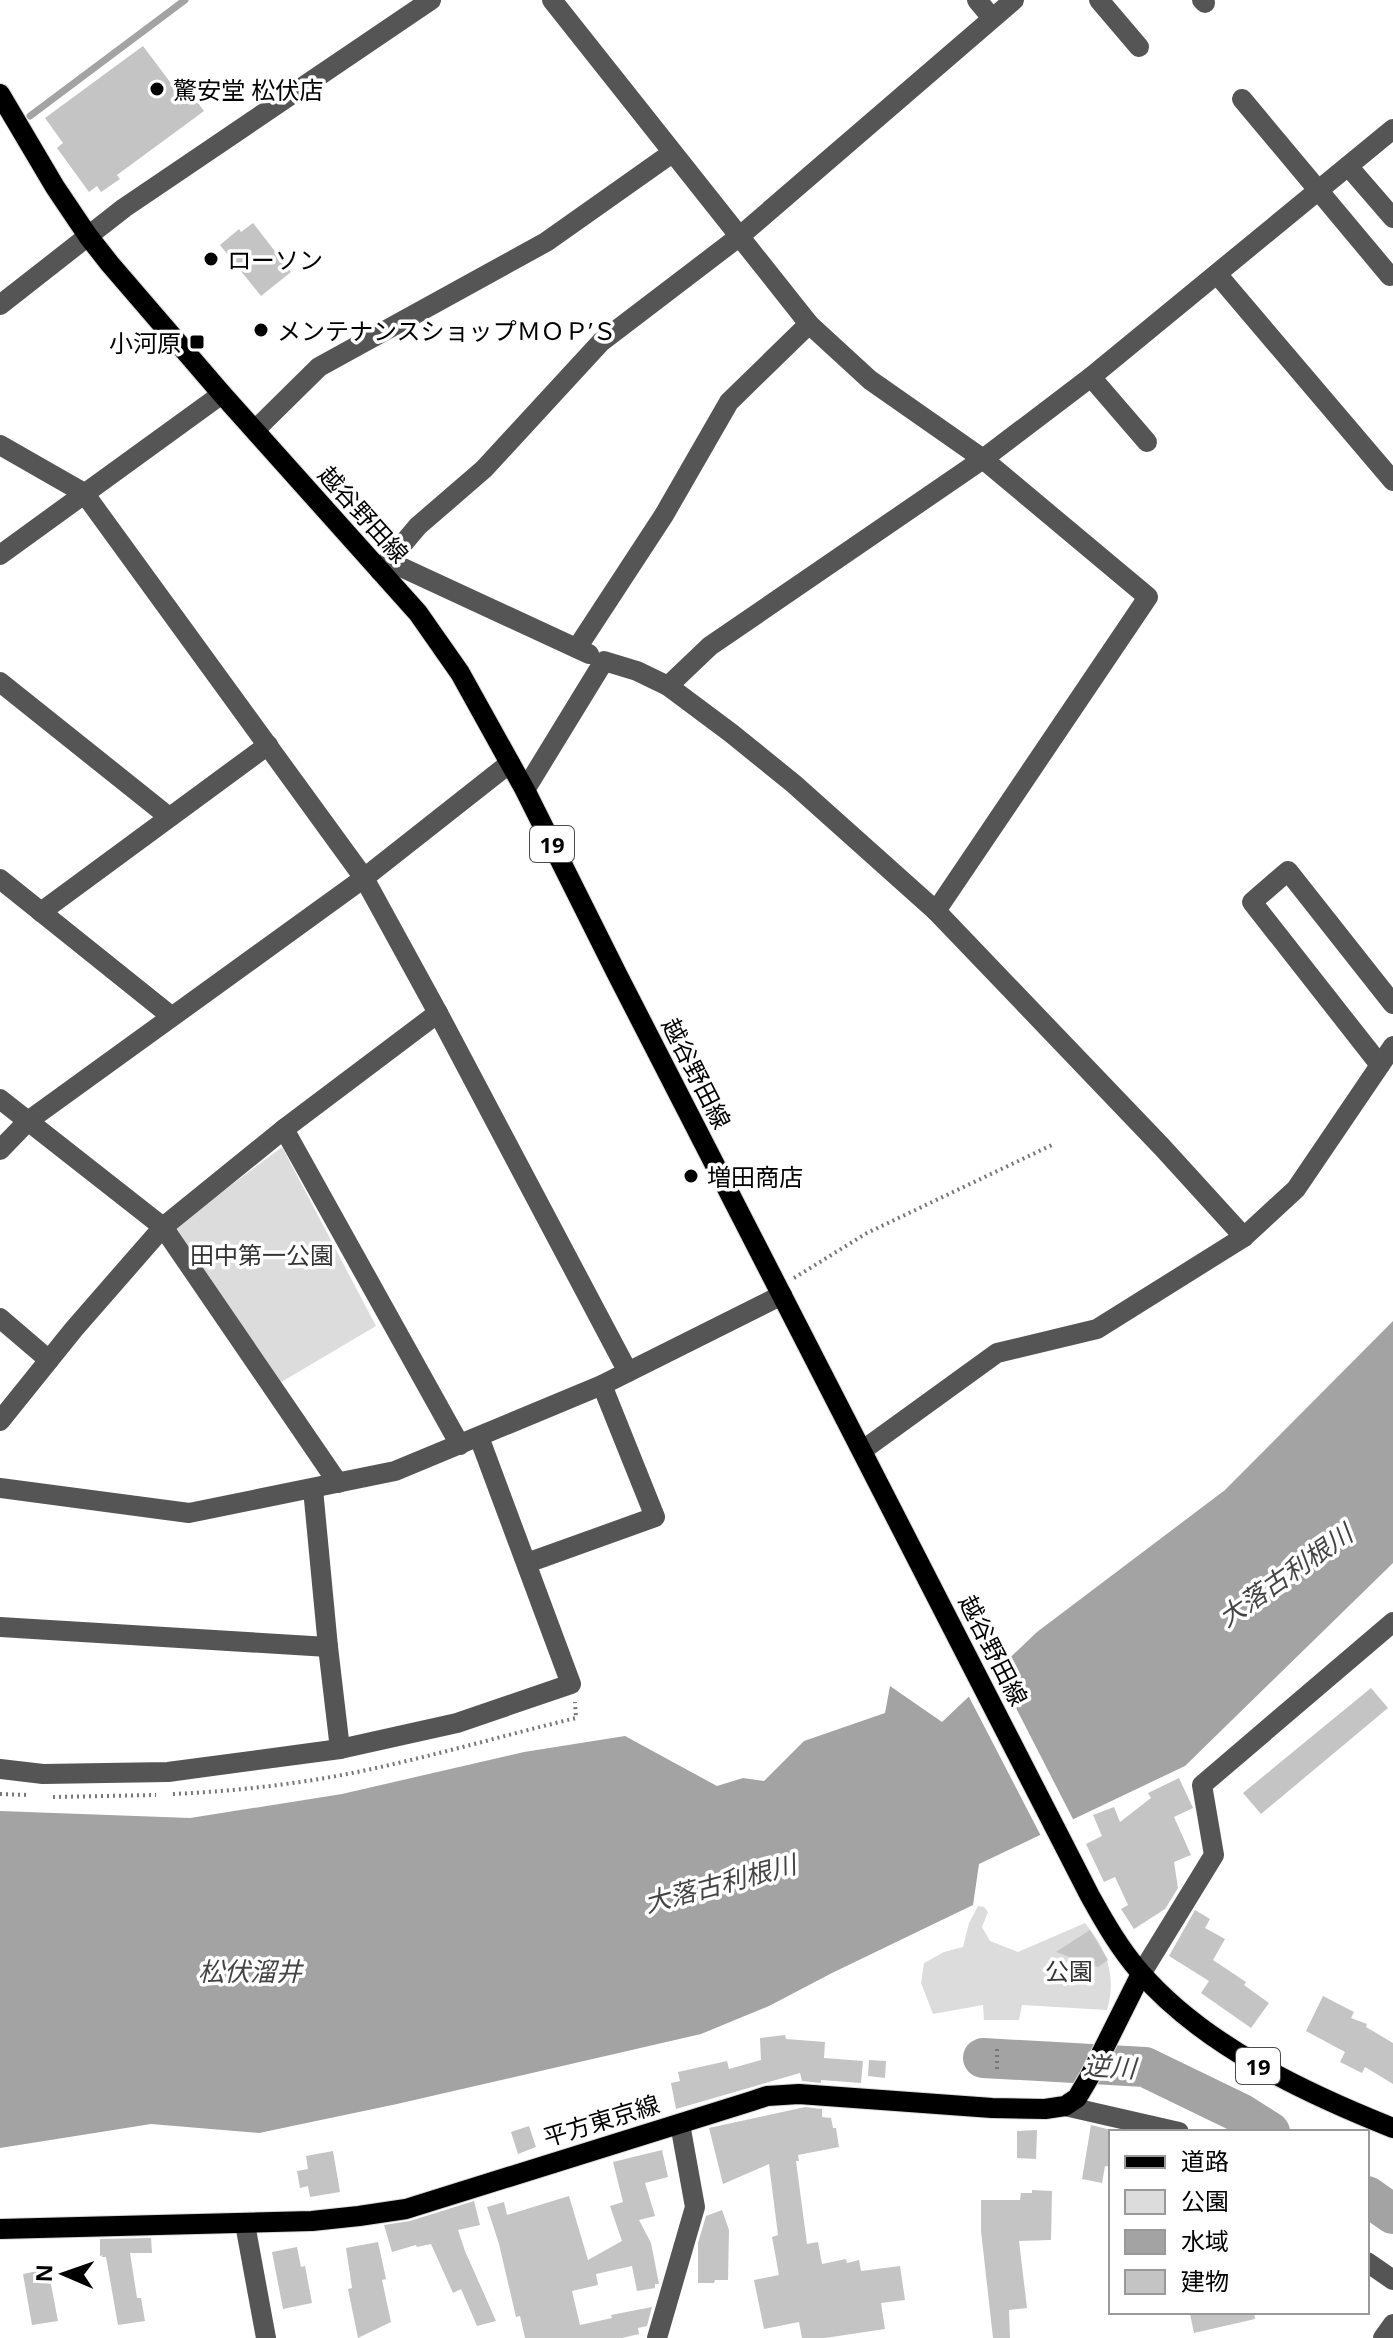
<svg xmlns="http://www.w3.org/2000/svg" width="1393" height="2338" font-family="'Open Sans','Noto Sans JP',sans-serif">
<rect width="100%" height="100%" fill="#fff"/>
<g fill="#dcdcdc">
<path d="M282 1147 376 1326 273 1387 167 1233Z"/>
<path d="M978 1906 984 1907 988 1912 982 1927 990 1941 1018 1952 1085 1923C1107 1950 1117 1976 1107 2010L1022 2005 1019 2020H984L983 2005 933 2014 921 1983 924 1963 944 1952 963 1947 969 1923Z"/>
</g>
<path fill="#a3a3a3" d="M1393 1321V1563L1185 1766 979 1864 973 1905 832 1973 769 2006 701 2034 397 2104 259 2133 151 2124 0 2148V1811L190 1818 342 1794 524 1752 625 1736 717 1786 743 1778 764 1781 804 1741 885 1713 890 1686 942 1722 1037 1632 1225 1490Z"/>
<path fill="#fff" d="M995 1667 1075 1823 1042 1838 967 1693Z"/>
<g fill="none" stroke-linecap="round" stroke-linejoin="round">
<path stroke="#a3a3a3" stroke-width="7" d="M30 116 185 0"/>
<g stroke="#a3a3a3" stroke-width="40">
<path d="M983 2058 1145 2067 1240 2113 1270 2132"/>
<path d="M1367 2196 1393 2214"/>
</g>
</g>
<g fill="#c4c4c4">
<path d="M143 46 182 98 190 92 204 111 117 175 120 179 101 192 97 186 89 192 57 148 63 143 45 118Z"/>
<path d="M253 223 291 272 261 296 220 245 239 229 241 232Z"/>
<path d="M1371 1688 1388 1708 1261 1814 1243 1793Z"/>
<path d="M1179 1778 1193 1808 1174 1817 1191 1855 1174 1862 1178 1888 1165 1909 1134 1929 1121 1909 1128 1905 1115 1877 1104 1882 1086 1844 1102 1836 1093 1815 1114 1807 1120 1822 1151 1798 1148 1793Z"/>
<path d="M1195 1910 1210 1919 1205 1928 1225 1939 1213 1960 1246 1982 1244 1985 1269 2003 1251 2028 1201 1993 1209 1981 1169 1956Z"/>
<path d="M1090 1930 1108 1960 1098 1967 1056 1952Z"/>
<path d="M1323 1996 1354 2012 1351 2018 1367 2024 1366 2027 1393 2043V2084L1365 2067 1362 2073 1340 2062 1345 2052 1306 2031Z"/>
<path d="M785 2035 786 2039 825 2042 824 2058 863 2061 861 2083 821 2080V2083L802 2081 800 2073 676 2109 671 2083 680 2081 678 2072 727 2061 729 2069 761 2060 760 2038Z"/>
<path d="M869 2060 886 2061 885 2078 868 2076Z"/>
<path d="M805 2107 822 2109V2117L831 2118 833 2128H836L839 2147 798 2155 799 2161H796L807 2244 818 2242 822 2264 846 2259 847 2263 859 2260 861 2271 900 2266 905 2300 881 2303 885 2329 825 2338H802L799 2322 764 2329 754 2280 779 2275 772 2237 778 2235 769 2164 723 2184 709 2128Z"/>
<path d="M1091 2125 1111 2130V2167L1105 2166 1102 2183 1082 2179Z"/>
<path d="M529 2126 536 2147 518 2154 511 2132Z"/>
<path d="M1037 2130 1036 2159 1017 2158V2131Z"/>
<path d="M662 2150 668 2177 645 2183 655 2216 639 2220 651 2243 659 2284H655V2288L637 2291 632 2266 596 2274 598 2285 572 2291 580 2325 612 2318 611 2315 652 2307 647 2326 638 2328 639 2334 622 2338H525L520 2316 516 2317 499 2244 487 2207 504 2202 507 2215 569 2196 588 2260 622 2241 610 2206 623 2202 613 2162Z"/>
<path d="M333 2151 340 2192 310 2197 308 2186 300 2188 297 2171 308 2169 306 2156Z"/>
<path d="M1032 2190 1052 2191 1051 2240 1019 2241 1027 2308 1009 2310 1010 2338H993L981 2231V2200H1020L1021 2193H1032Z"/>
<path d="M474 2201 480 2225 458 2230 465 2251 496 2321 477 2326 461 2289 453 2293 431 2244 417 2247 416 2245 392 2252 384 2225 410 2221Z"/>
<path d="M722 2210 729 2230 728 2280H715L714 2283H698V2243L706 2216Z"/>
<path d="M151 2238 152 2253H130L137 2298H141L145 2321 118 2325 106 2257H100V2239Z"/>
<path d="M378 2242 386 2279 382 2280 391 2322 358 2338 348 2289 352 2288 346 2248Z"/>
<path d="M297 2247 301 2267 305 2266 312 2303 283 2309 272 2252Z"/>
<path d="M48 2269 58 2321 32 2325 23 2274Z"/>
<path d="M1201 2312H1254L1255 2319 1194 2333 1190 2314Z"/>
</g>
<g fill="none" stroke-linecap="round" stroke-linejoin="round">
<g stroke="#dbdbdb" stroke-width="22">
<g id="major">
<path d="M0 94 55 187 88 236 110 264 222 394 418 613 460 673 525 790 617 974 1090 1896C1105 1923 1120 1949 1140 1972 1203 2045 1305 2093 1393 2128"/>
<path d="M0 2229 312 2221 359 2216 406 2209 752 2101 767 2096 799 2094 992 2108 1045 2109 1065 2106 1077 2098 1090 2076 1141 1974"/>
</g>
</g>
<g stroke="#777" stroke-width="4" stroke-dasharray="2 4" stroke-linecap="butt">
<path d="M794 1278 867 1233 1054 1144"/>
<path d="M0 1794 28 1795"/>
<path d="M173 1794C236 1791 300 1784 362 1771 434 1756 505 1735 576 1718L575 1702"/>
<path d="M53 1797 156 1795"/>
<path d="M997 2069V2045"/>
</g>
<g stroke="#555" stroke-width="20">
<path d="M552 0 809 324 870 380 983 459 1148 597 936 911"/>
<path d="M977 0 992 18"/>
<path d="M1099 0 1139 47"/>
<path d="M1202 0 1205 3"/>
<path d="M1242 99 1390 276"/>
<path d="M1348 166 1393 218"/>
<path d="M1217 274 1393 481"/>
<path d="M0 305 124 208 431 0"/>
<path d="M1091 377 1147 442"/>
<path d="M255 430 319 367 546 242 672 153"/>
<path d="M0 445 84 493 364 878 438 1013 628 1372"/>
<path d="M0 555 222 394"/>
<path d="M388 561 589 654"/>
<path d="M380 571 418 526 484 469 601 342 740 236 1014 0"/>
<path d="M577 648 664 515 729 402 809 324"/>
<path d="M0 682 169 817"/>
<path d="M668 686 710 646 983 459 1091 377 1393 129"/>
<path d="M525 790 604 661 637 671 668 686 731 733 794 784 936 911 1162 1147 1244 1237"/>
<path d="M0 879 171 1016"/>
<path d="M41 912 268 745"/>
<path d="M1380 1065 1252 902 1288 871 1393 1004"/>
<path d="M0 1099 163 1227 338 1483"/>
<path d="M284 1129 460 1445"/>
<path d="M0 1150 28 1121 364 878 510 763"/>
<path d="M0 1318 49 1360"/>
<path d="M0 1421 74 1329 163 1227 284 1129 438 1013"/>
<path d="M863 1450 997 1353 1097 1329 1244 1237 1296 1189 1393 1046"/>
<path d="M0 1488 189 1513 395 1471 602 1385 782 1295"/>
<path d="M313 1489 328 1647 340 1749"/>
<path d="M527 1563 655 1517 602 1385"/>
<path d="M0 1627 328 1647"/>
<path d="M0 1769 43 1774 168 1772 340 1749 457 1723 571 1684 479 1437"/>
<path d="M1141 1974 1214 1855 1202 1785 1393 1622"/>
<path d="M1065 2106 1179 2132"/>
<path d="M245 2224 266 2338"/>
<path d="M1367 2262 1393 2280"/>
<path d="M657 2338 695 2207 680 2124"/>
<path d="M1383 2338 1393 2324"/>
</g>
<use href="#major" stroke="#000" stroke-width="20"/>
</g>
<g fill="#000" stroke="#fff" stroke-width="3">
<circle cx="157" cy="89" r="8"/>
<circle cx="211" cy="259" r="8"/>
<circle cx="261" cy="330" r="8"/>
<rect x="189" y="334" width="16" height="16" rx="4"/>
<circle cx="691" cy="1176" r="8"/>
</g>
<g text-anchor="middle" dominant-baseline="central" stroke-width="7" stroke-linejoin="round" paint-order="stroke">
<g fill="#fff" stroke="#4c4c4c" stroke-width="2">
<rect x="530" y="826" width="44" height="36" rx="6"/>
<rect x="1236" y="2048" width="44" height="36" rx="6"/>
</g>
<g font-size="22" font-weight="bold" fill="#000">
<text x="552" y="844">19</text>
<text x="1258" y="2066">19</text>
</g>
<g font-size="24" fill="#000" stroke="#fff" text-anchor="start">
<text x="173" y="89">驚安堂 松伏店</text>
<text x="227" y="259">ローソン</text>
<text x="277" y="330">メンテナンスショップＭＯＰ’Ｓ</text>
<text x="181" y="342" text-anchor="end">小河原</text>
<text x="707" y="1176">増田商店</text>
</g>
<g font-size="24" fill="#000" stroke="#fff">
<text transform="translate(364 514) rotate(48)">越谷野田線</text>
<text transform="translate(697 1073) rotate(63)">越谷野田線</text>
<text transform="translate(994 1650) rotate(63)">越谷野田線</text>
<text transform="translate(601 2120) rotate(-17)">平方東京線</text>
</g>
<g font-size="24" fill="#333" stroke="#fff">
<text x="262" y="1254">田中第一公園</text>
<text x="1069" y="1970">公園</text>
</g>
<g font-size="26" font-style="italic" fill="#444" stroke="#fff">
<text transform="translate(1285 1575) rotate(-35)">大落古利根川</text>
<text transform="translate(720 1883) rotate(-15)">大落古利根川</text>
<text x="250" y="1971">松伏溜井</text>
<text transform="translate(1110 2066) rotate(4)">逆川</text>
</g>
</g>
<rect x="1109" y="2130" width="260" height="184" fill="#ffffff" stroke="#999999" stroke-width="2"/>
<rect x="1125" y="2156" width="40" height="12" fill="#000000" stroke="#999999" stroke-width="2"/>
<text x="1181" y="2170" font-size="24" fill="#000000">道路</text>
<rect x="1125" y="2190" width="40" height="24" fill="#dcdcdc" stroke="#999999" stroke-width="2"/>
<text x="1181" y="2210" font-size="24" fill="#000000">公園</text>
<rect x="1125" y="2230" width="40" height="24" fill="#a3a3a3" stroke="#999999" stroke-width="2"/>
<text x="1181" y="2250" font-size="24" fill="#000000">水域</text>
<rect x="1125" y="2270" width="40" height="24" fill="#c4c4c4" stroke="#999999" stroke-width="2"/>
<text x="1181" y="2290" font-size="24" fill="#000000">建物</text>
<g transform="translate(64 2274) rotate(272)" stroke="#ffffff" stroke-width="6" paint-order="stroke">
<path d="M0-6L14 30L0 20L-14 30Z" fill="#000000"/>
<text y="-12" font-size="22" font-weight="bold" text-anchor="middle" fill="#000000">N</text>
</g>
</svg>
